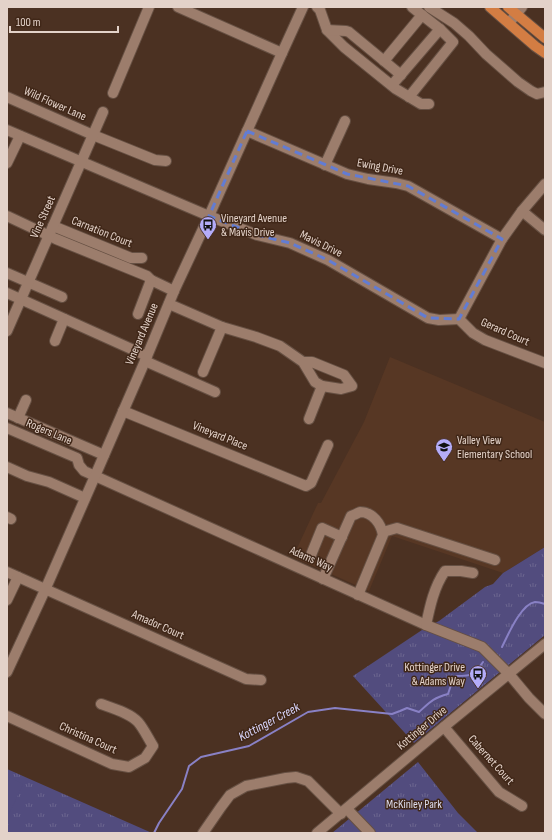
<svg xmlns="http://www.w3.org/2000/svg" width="552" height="840" font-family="'Sofia Sans Condensed',sans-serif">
<defs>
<pattern id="grass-tufts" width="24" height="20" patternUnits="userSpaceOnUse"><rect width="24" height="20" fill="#524c7e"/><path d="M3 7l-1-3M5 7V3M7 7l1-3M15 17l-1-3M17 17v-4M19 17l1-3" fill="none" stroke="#6b658f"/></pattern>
</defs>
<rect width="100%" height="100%" fill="#4b3122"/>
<path fill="#573724" d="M390 357 545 422V547L503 573 392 536 369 591 293 557 318 503H321L364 422Z"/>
<g fill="url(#grass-tufts)">
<path d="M545 547V635L414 743 353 676 422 630 439 621 485 587 493 584 503 573Z"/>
<path d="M418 762 458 813 478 833H332Z"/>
<path d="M7 769 152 833H7Z"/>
</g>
<path fill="#524c7e" d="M7 776 23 784 9 814 7 813Z"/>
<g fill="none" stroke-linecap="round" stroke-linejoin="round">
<g stroke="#8981c5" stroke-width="2">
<path d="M502 647C508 635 521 604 535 602 538 602 542 603 545 604"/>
<path d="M154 833 159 823 182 789 189 766 201 757 249 746 308 712 335 708 392 714 400 711 407 708 419 712C430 702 433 698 448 694L453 679 456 676C473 676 474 675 483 662"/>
</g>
<g stroke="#665043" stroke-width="12">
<g id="minor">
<path d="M178 7 282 53"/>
<path d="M317 7 320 10 327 30 344 47 396 89 421 104H429"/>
<path d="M412 7 422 15"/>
<path d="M429 7 454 23 469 36 486 54 518 82 531 91 537 94 545 92"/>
<path d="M509 23 522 7"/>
<path d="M327 30 346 31 349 32 401 75"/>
<path d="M384 61 422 15 440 29"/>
<path d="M392 85 440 29 453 42 409 97"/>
<path d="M113 93 149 7"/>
<path d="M7 97 93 135 155 160 166 161"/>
<path d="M7 130 209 216 257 235 290 243 328 260 428 318 439 320 459 319"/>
<path d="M247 131 347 174 368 179 396 183 408 186 502 239"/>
<path d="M7 163 20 136"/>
<path d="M325 165 345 121"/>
<path d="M522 211 545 230"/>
<path d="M7 216 56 239 147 276 151 280 174 291"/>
<path d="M53 226 131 258H142"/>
<path d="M7 273 62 297"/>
<path d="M7 293 147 356"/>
<path d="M169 304 222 327 256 337 280 346 303 362 315 382 322 386 341 389 352 386 344 375 312 362H303"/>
<path d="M138 314 151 280"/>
<path d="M459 319 502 239 522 211 545 184"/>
<path d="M459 319 473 333 485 340 545 363"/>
<path d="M7 331 103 112"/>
<path d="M55 341 64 319"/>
<path d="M145 361 215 392"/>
<path d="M203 372 222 327"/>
<path d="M123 411 306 486 311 483 328 445"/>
<path d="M7 413 104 455"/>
<path d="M18 418 26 400"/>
<path d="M309 419 322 386"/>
<path d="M7 428 77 458 79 465 84 471 426 625 482 647 509 674 529 698 545 714"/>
<path d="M7 467 27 476 49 482 85 498"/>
<path d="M7 517 11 519"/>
<path d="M383 532 397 528 495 560"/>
<path d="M311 555 322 528 342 537"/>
<path d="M7 572 246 679 261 680"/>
<path d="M323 579 351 516C354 515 358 513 360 512 373 512 381 524 383 535L358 595"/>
<path d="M7 600 18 577"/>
<path d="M426 625C430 606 434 587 445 571H461L473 573"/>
<path d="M7 672 45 590 95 476 145 361 174 291 209 216 282 53 303 7"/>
<path d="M7 716 112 764 129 767 145 758 153 746C148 738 144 729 138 722 130 713 112 708 101 704"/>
<path d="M444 727 499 792 522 806"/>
<path d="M347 809 370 833"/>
<path d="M203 833 221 807 230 795 246 786 286 778 296 777 308 781 341 814"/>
<path d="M317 833 451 721 545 644"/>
</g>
</g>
<g stroke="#665043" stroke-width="12">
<g id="major">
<path d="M490 7 535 46 545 53"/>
<path d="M508 7 545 38"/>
</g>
</g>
<use href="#minor" stroke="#9c7d6c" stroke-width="10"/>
<use href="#major" stroke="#d37d43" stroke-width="10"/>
</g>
<path fill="none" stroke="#627cd3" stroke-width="3" stroke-dasharray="8 5" stroke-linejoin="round" d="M247 131 347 174 408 186 502 239 459 319 428 318 328 260 290 243 257 235 209 216Z"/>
<defs>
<g id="bus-pin" transform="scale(0.9)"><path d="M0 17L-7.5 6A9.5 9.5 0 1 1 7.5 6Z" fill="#b4acf9" stroke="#402718"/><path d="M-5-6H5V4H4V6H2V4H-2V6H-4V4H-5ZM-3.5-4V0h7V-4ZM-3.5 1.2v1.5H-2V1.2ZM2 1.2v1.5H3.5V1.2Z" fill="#111"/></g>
<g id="school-pin" transform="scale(0.9)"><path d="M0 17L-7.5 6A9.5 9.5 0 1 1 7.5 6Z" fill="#b4acf9" stroke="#402718"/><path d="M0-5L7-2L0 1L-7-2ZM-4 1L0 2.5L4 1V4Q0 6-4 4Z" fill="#111"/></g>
</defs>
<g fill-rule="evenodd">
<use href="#bus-pin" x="208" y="225"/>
<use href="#school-pin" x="444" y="447"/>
<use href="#bus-pin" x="478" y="674"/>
</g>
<g text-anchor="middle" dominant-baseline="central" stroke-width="3" stroke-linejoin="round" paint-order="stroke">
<g font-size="12" fill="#e3d2c9" stroke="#402718">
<text transform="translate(55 104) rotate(24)">Wild Flower Lane</text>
<text transform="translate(380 167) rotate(11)">Ewing Drive</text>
<text transform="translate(43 217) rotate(-66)">Vine Street</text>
<text transform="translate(102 232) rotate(22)">Carnation Court</text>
<text transform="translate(321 244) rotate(26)">Mavis Drive</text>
<text transform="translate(505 332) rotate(24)">Gerard Court</text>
<text transform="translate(142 334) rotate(-67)">Vineyard Avenue</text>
<text transform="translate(49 432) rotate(23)">Rogers Lane</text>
<text transform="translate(220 436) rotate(22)">Vineyard Place</text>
<text transform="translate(311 559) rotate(24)">Adams Way</text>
<text transform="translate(158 625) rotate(24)">Amador Court</text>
<text transform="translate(422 728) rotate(-40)">Kottinger Drive</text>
<text transform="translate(88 738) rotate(24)">Christina Court</text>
<text transform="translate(491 760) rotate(48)">Cabernet Court</text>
</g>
<g font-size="12" fill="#e3d2c9" stroke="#402718" text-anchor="start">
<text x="221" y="218">Vineyard Avenue<tspan x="221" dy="14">&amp; Mavis Drive</tspan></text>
<text x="457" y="440">Valley View<tspan x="457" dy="14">Elementary School</tspan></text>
<text x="465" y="667" text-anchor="end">Kottinger Drive<tspan x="465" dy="14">&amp; Adams Way</tspan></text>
</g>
<g font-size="12" fill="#dfdef1" stroke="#402718">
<text x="414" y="804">McKinley Park</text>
</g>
<g font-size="13" font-style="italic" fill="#dad7fe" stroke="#402718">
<text transform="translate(269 722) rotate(-28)">Kottinger Creek</text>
</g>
</g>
<rect width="552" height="840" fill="none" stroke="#e3d2c9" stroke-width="16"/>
<path d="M10 26v6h108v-6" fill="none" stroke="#e3d2c9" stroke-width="2"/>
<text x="16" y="26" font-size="12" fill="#e3d2c9" stroke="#402718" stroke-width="3" paint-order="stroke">100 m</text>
</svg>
